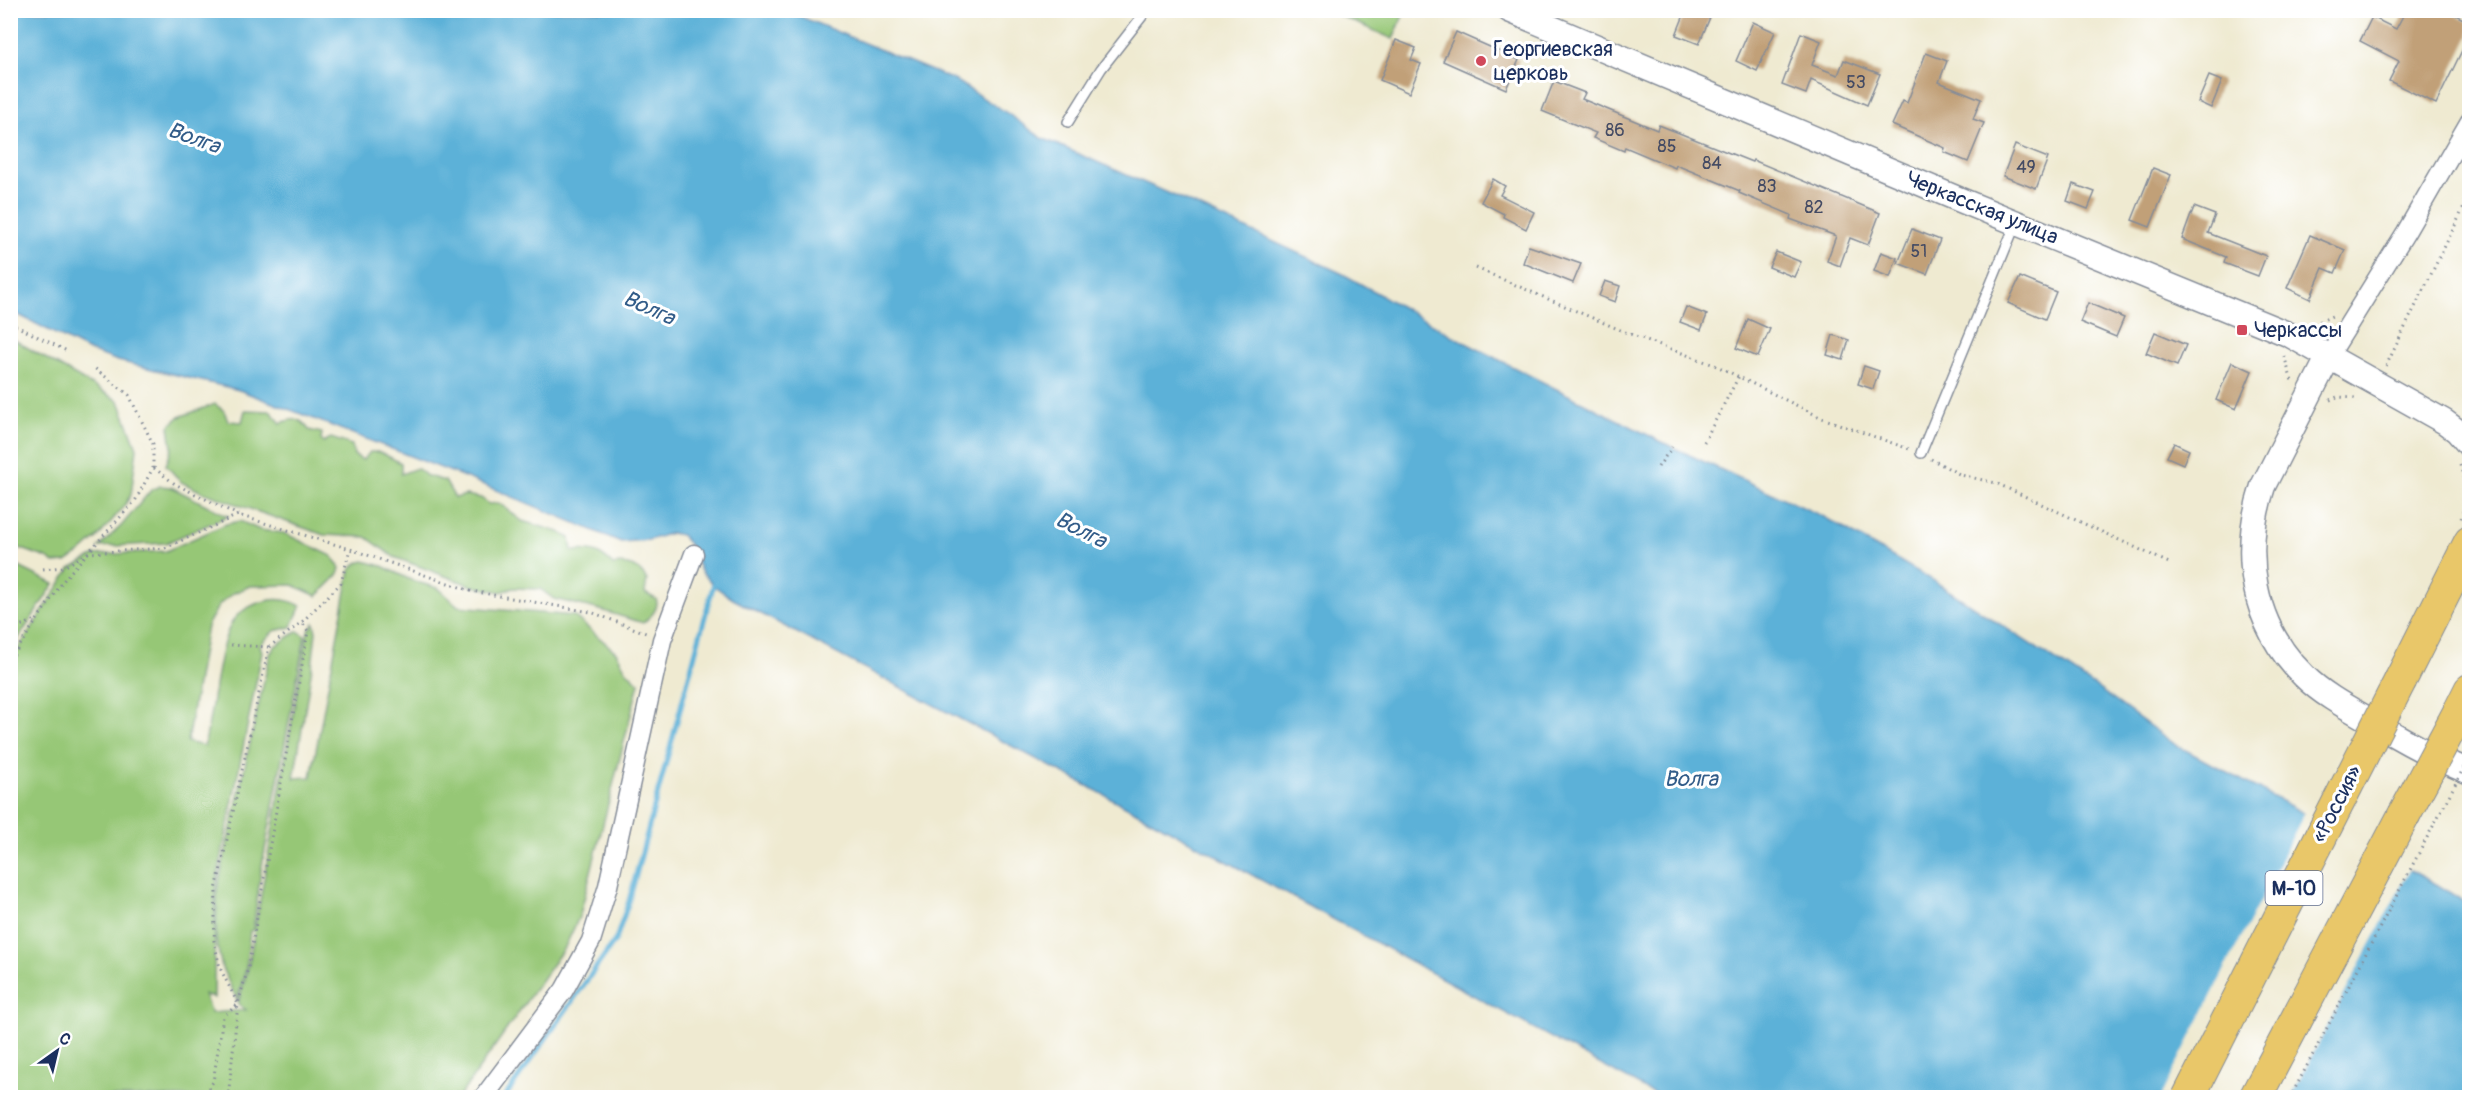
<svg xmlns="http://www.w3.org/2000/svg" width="2480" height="1108" font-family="Pangolin,sans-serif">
<rect width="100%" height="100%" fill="#fff"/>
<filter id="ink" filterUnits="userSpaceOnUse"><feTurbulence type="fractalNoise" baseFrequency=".0167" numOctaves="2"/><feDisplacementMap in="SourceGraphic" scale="12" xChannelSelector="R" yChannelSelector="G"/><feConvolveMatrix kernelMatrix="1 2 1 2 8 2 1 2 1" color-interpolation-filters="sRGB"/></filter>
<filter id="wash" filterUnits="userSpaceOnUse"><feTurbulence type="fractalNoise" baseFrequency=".008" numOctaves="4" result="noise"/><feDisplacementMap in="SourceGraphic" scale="24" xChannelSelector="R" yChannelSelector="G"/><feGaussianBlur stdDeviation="1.35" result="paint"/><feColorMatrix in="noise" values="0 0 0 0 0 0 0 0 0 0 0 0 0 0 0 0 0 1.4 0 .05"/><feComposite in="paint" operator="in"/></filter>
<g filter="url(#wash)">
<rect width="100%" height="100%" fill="#efead1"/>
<g fill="#96c776" stroke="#587b6a" stroke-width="1.5">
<path d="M1329 11H1405L1393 39Z"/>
<path d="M11 338 119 401 137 448 131 495 124 506 100 535 81 552 66 562 54 563 47 558 11 545Z"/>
<path d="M215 404 224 411 228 421 242 422 245 410 270 411 281 423C294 418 301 417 309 430L322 433 321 440 323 442 331 438 352 445 354 455 363 460 370 452H380L401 463V474L417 468 427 476 445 481 455 498 466 495 481 498 489 504 499 503 522 521 559 532 570 538 572 551C592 549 599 551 613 565 627 562 640 567 647 580L645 593 656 599C660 609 650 617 643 623L597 609 554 599 540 589 513 588 501 592 472 586 394 557 366 537 324 535 202 492 181 482 166 465 172 448 169 426 179 417Z"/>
<path d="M160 486 171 487 228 516 166 543 99 547 122 525 151 490Z"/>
<path d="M240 521 260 530 284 533 332 556 340 568 338 575 317 596 293 585 250 586 232 594 219 605 207 626 187 742 204 746C213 714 217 643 234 619 241 610 255 603 266 601 278 598 290 600 301 606L291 627 274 631 260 645 262 652 215 890 214 998 204 994 211 1013 246 1010 238 1004 248 968 308 631 314 623 316 632 312 667 294 778 311 777 348 580 350 570 357 563 364 561 382 566 413 581 438 588 458 606 574 616 616 652 626 670 639 683 580 915 566 945 459 1097H12L11 660 70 569 95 555 166 551 226 524Z"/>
<path d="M11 563 54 584 11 650Z"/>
<path d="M298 631 305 636 261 871 253 930 250 931 246 968 237 1000 222 968 216 940 217 890 270 654 275 646Z"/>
</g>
<path fill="#5cb1d8" stroke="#3c709b" stroke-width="1.5" d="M10 11H787L956 81 1007 113 1042 138 1184 200 1343 274 1462 341 1588 405 1672 447 1824 517 1934 581 2096 687 2176 745 2438 885 2469 905V1097H1660L1116 801 733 599 713 585 701 571 689 544 681 535 671 533 649 540 621 542 467 478 239 390 118 361 87 350 11 311Z"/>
<path fill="#efead1" d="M2306 810 2411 867 2290 1098 2160 1097Z"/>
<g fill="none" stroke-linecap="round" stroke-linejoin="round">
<path stroke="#5cb1d8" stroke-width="5" d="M504 1098 616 939 629 901 715 579"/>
</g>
<g id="blocks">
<g fill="#c1a078">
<path d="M1686 10H1713L1699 44 1676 35Z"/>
<path d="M2406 10H2446L2469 22V36L2436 104 2389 81 2399 61 2360 41 2372 17 2396 29Z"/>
<path d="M1753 22 1775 32 1757 71 1736 61Z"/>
<path d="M1456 32 1519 60 1506 89 1443 61Z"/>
<path d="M1801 33 1821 41 1812 65 1838 75 1844 60 1880 74 1867 105 1811 80 1806 94 1782 85Z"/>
<path d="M1396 40 1416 48 1411 60 1421 64 1409 93 1380 80Z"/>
<path d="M1926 53 1947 61 1939 82 1981 99 1973 119 1984 123 1968 162 1944 152 1945 148 1892 125 1903 101 1907 103Z"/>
<path d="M2209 76 2222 81 2211 108 2198 102Z"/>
<path d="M1554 81 1585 93 1582 99 1657 130 1659 125 1752 162 1753 160 1880 213 1868 245 1850 238 1840 266 1827 261 1836 236 1790 219 1791 215 1739 193 1740 191 1676 165 1675 168 1625 147 1624 151 1593 138 1596 133 1542 111Z"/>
<path d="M2015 145 2048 158 2036 189 2003 176Z"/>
<path d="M2153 168 2171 175 2150 227 2132 220Z"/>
<path d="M1493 179 1505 186 1500 195 1534 212 1526 229 1503 217 1504 214 1481 202Z"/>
<path d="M2073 184 2095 192 2088 209 2067 201Z"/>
<path d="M2194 207 2215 215 2208 233 2266 256 2258 276 2224 263 2226 257 2182 239Z"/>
<path d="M1912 229 1940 240 1927 274 1898 263Z"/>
<path d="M2310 235 2345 250 2335 273 2323 268 2310 299 2287 288Z"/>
<path d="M1529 246 1581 264 1573 283 1523 263Z"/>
<path d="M1776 252 1801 262 1794 277 1769 267Z"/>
<path d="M1881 252 1897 258 1890 277 1874 271Z"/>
<path d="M2020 277 2056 292 2045 319 2008 303Z"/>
<path d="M1605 281 1620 286 1615 302 1599 296Z"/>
<path d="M2088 303 2124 318 2116 337 2080 322Z"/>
<path d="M1686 307 1707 315 1701 330 1680 322Z"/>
<path d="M1748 319 1770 329 1758 357 1736 348Z"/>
<path d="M2155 332 2186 345 2177 366 2146 353Z"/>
<path d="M1833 335 1849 340 1843 360 1827 355Z"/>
<path d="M2232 362 2252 371 2236 409 2216 400Z"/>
<path d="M1864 366 1879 371 1873 389 1858 384Z"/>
<path d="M2174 443 2189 450 2183 464 2167 457Z"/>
</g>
</g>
</g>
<g filter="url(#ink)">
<use href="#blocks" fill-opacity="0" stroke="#858c98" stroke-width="1.5"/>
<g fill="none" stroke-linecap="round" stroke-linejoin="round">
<g stroke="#858c98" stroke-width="12">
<g id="service">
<path d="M1068 122 1101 69 1147 10"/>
<path d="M1921 453 2016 223"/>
</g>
</g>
<g stroke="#858c98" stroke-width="21">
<g id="minor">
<path d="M2329 356 2406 232 2470 121"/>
<path d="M483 1098 564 990 591 941 608 886 662 640 694 554"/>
</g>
</g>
<g stroke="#858c98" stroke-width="27">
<g id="tertiary">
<path d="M1509 10 1958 199 2290 335 2445 422 2457 431 2470 446"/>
<path d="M2329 356 2263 486C2241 553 2252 625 2304 676 2324 696 2352 710 2376 724 2406 742 2437 759 2470 772"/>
</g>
</g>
<g stroke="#858c98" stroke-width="34">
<g id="trunk">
<path d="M2401 679 2470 542"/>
<path d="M2460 710 2470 690"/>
<path d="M2255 1098 2404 815"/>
</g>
</g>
<g stroke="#858c98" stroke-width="3" stroke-dasharray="1.5 4.5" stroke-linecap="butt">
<path d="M1476 268 1625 332 1717 366 1822 418 1909 449"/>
<path d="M10 323 69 352"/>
<path d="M2314 324 2332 316"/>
<path d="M2284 356 2292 381"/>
<path d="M2386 366 2470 195"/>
<path d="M2330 400 2337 397 2356 398"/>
<path d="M1704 442 1739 376"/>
<path d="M1931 459 1961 475 1996 483 2169 563"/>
<path d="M2460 465 2468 493 2461 519"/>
<path d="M1658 467 1672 447"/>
<path d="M154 468 175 484 238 515"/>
<path d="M10 554 15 556"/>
<path d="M43 569 64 567 88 553 165 548 238 515 350 549 471 591 591 612 646 633"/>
<path d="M10 629 37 620"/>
<path d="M231 645 268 647"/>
<path d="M10 660 66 577 135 501 153 468V444L129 395 93 367"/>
<path d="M201 1098 213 1082 223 1017 238 1004 248 968 308 631 302 622"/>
<path d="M228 1098 238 1004 220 968 214 941 216 890 269 647 302 622 341 583 350 549"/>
</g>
<use href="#service" stroke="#fff" stroke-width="9"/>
<use href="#minor" stroke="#fff" stroke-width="18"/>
<use href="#tertiary" stroke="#fff" stroke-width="24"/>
<use href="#trunk" stroke="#e9c769" stroke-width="32"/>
<g stroke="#858c98" stroke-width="34" stroke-linecap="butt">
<g id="trunk-bridge">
<path d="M2404 815 2460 710"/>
<path d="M2188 1098 2401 679"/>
</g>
</g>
<path stroke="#858c98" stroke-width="3" stroke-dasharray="1.5 4.5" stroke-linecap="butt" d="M2290 1098 2470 756"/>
<use href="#trunk-bridge" stroke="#e9c769" stroke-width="32"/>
</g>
</g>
<g fill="#d1495b" stroke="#fff" stroke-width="2">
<circle cx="1481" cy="61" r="6"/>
<rect x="2236" y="324" width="12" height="12" rx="3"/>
</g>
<g text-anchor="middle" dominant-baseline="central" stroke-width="6" stroke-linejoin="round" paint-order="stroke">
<g font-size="18" fill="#444b64">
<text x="1856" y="82">53</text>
<text x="1615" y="130">86</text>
<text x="1667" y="146">85</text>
<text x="1712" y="163">84</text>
<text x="2026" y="167">49</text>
<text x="1767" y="186">83</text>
<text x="1814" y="207">82</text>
<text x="1919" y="251">51</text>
</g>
<rect fill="#fff" stroke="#5f6d8e" stroke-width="1.5" x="2265.5" y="871" width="57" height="34" rx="4.5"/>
<g font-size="20" font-weight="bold" fill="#1b2f5e">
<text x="2294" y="888">М-10</text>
</g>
<g font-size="21" fill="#1b2f5e" stroke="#fff" text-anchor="start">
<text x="1493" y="49">Георгиевская<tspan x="1493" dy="24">церковь</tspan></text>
<text x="2254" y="330">Черкассы</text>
</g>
<g font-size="21" fill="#1b2f5e" stroke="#fff">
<text transform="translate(1982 208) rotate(22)">Черкасская улица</text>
<text transform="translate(2337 804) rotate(-63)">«Россия»</text>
</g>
<g font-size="22" font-style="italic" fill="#325c89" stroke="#fff">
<text transform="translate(194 138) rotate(20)">Волга</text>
<text transform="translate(649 308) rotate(24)">Волга</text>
<text transform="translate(1081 530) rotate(27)">Волга</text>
<text x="1691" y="779">Волга</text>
</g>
</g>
<rect width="2480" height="1108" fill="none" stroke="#fff" stroke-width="36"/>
<g transform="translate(57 1051) rotate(34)" stroke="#ffffff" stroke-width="4.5" paint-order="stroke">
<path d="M0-4.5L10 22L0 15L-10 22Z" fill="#1b2f5e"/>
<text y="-9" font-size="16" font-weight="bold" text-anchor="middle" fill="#1b2f5e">С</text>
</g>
</svg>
